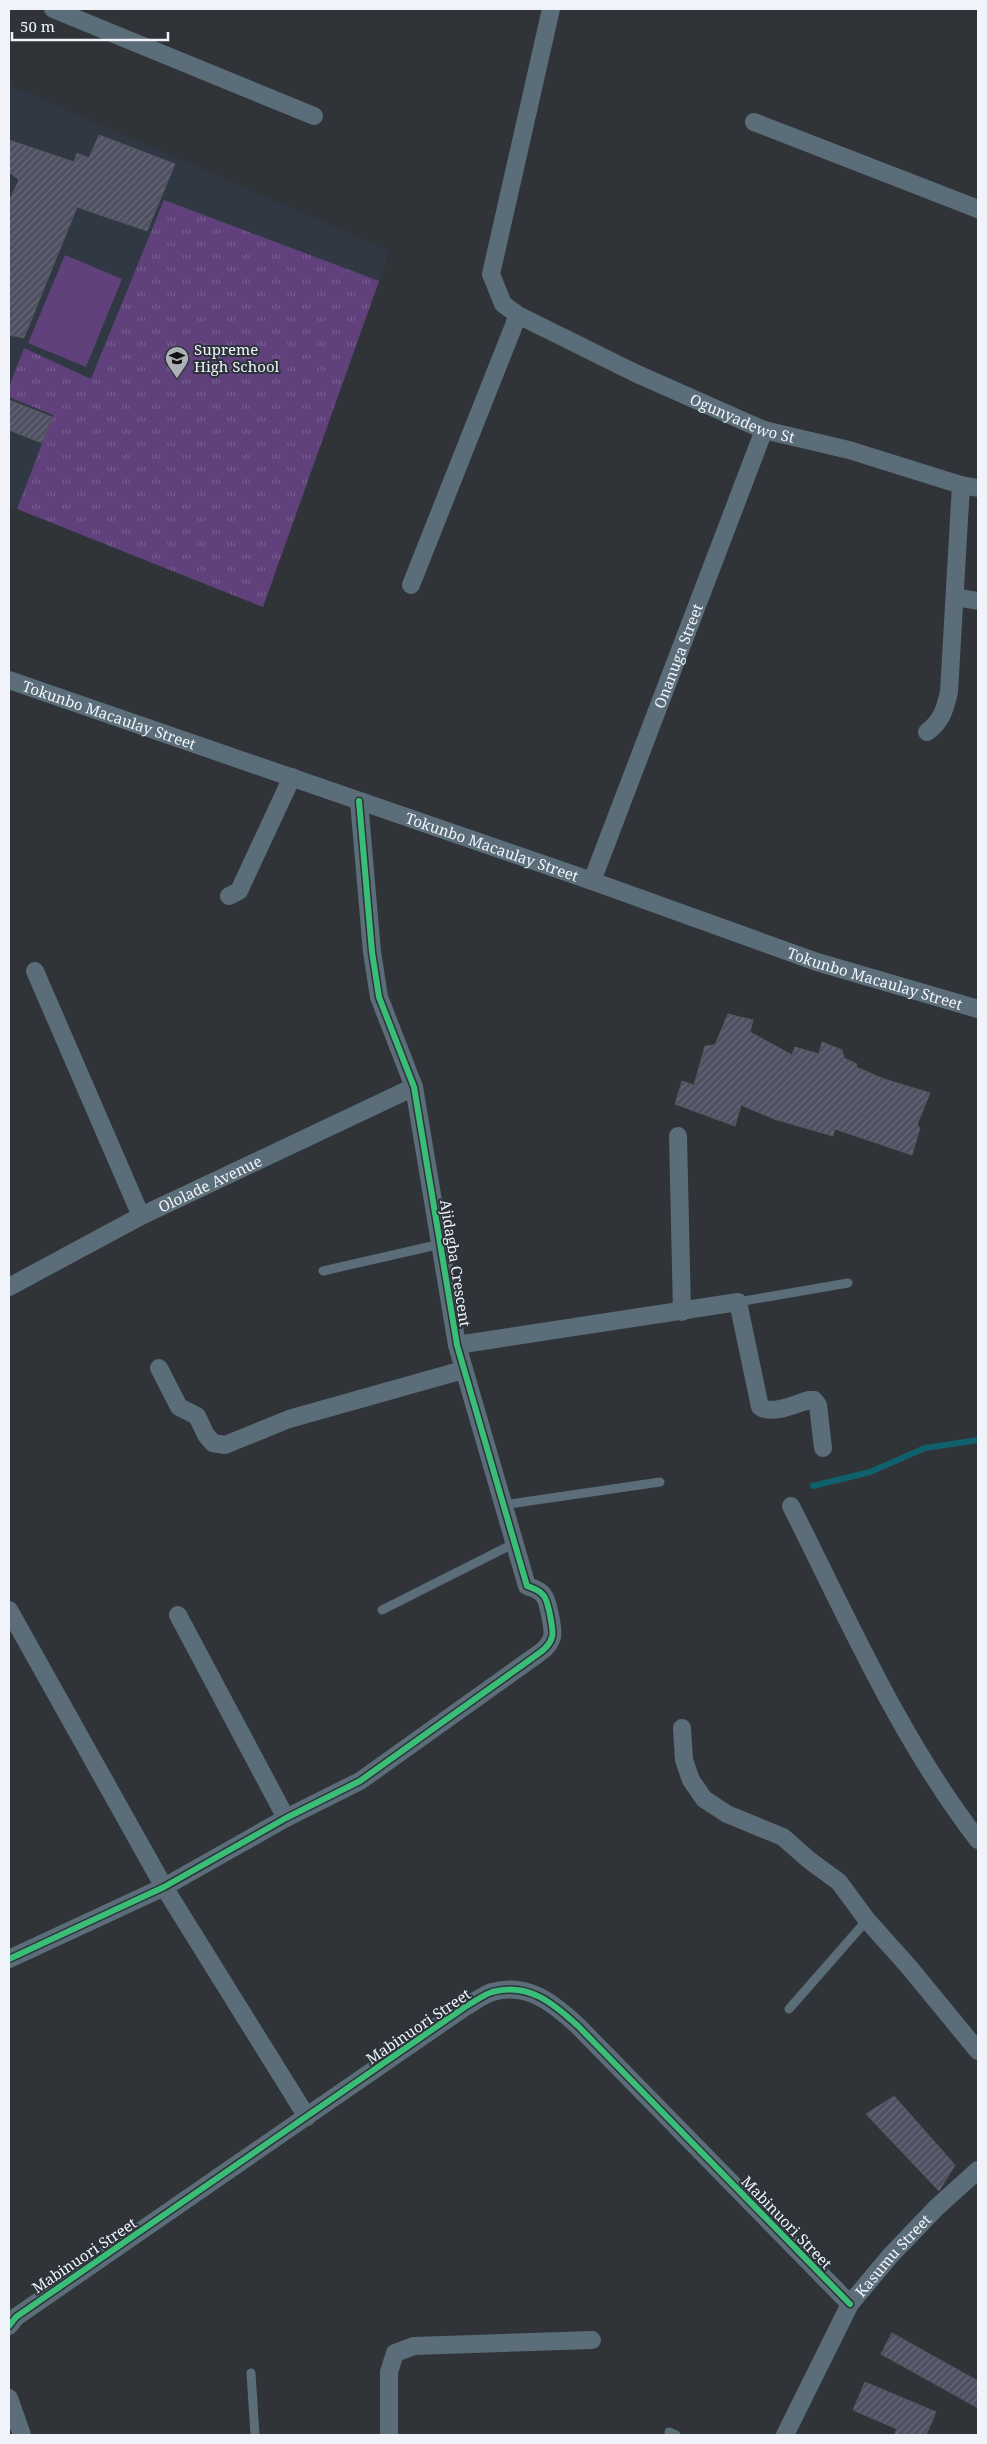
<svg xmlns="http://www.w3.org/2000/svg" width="987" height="2444" font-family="'Noto Serif',serif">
<defs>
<pattern id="park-tufts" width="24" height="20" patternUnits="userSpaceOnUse" patternTransform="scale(1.25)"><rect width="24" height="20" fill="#60417b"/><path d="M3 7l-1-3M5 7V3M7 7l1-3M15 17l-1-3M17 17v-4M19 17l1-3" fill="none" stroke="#775d8f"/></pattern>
<pattern id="building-hatch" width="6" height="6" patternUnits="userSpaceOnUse" patternTransform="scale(1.25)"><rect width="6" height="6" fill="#4f5062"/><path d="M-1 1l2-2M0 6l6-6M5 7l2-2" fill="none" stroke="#696a79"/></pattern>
</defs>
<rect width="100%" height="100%" fill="#303438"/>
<path fill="#303844" d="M9 85 390 251 263 607 9 506Z"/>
<path fill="#60417b" d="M65 255 122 279 86 367 28 343Z"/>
<path fill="url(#park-tufts)" d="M164 200 379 281 263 607 17 509 53 415 9 397V387L24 348 91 379Z"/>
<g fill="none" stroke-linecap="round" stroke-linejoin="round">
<path stroke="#0f626d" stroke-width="6" d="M813 1486 870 1472 925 1448 978 1440"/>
</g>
<g fill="url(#building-hatch)" stroke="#56585c">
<path d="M99 135 175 164 147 231 77 207 24 338 9 335V201L19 180 9 172V140L74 162 77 153 89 158Z"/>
<path d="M9 400 52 417 42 443 9 430Z"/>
<path d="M728 1014 753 1020 750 1032 792 1055 795 1047 819 1054 822 1042 842 1050 844 1058 857 1064 856 1067 884 1079 930 1093 917 1125 920 1128 912 1155 835 1129 833 1136 774 1119 741 1105 735 1126 675 1104 682 1081 694 1085 705 1046 715 1045Z"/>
<path d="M894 2096 955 2165 939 2191 866 2114Z"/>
<path d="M892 2333 978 2381V2408L881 2354Z"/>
<path d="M865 2382 936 2412 926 2435H894L897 2429 853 2410Z"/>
</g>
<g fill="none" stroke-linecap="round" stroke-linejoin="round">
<g stroke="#5a6d79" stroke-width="9">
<path d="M323 1271 441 1244"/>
<path d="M738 1302 848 1283"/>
<path d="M503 1505 660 1482"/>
<path d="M382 1610 515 1543"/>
<path d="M789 2009 867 1920"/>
<path d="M251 2373 255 2435"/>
<path d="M669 2432 676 2435"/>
</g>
<g stroke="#5a6d79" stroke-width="18">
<path d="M53 9 314 116"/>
<path id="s1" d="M551 9 491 274 503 304 518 315 635 373 764 430 849 450 961 485 978 488"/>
<path d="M754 122 978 209"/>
<path d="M411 585 518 315"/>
<path d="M955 597 978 601"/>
<path id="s2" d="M9 680 592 881 817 962 978 1009"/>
<path d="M927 732C942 721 945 709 949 692L961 485"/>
<path id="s3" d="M592 881 764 430"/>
<path d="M229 896 239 891 292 777"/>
<path d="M35 971 141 1216"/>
<path d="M678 1136 682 1312"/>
<path id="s4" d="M9 1287 141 1216 414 1087"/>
<path d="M457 1345 738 1302 760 1407C774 1415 795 1404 809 1400H814L818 1405 823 1448"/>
<path d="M159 1368 179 1407 197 1416 206 1435 213 1443 225 1445 289 1419 463 1370"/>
<path d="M791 1506C848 1619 900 1739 978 1840"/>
<path d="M9 1610 164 1887 307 2117"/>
<path d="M178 1615 286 1818"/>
<path d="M682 1728 684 1760 691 1780 704 1799 727 1814 783 1837 809 1860 839 1882 867 1920 909 1967 978 2051"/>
<path d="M9 1959 164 1887 286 1818 360 1781 531 1659C539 1653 549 1648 552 1637 554 1631 548 1601 544 1596 540 1590 533 1588 527 1586L457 1345 414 1087 379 997 372 952 359 801"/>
<path d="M9 2326 16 2317 465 2007C474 2002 483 1995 492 1992 528 1982 553 2003 578 2026L850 2304"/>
<path d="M9 2398 22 2435"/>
<path d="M389 2435V2372L395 2353 414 2346 592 2340"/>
<path id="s5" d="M785 2435 850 2304 890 2256 936 2208 978 2170"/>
</g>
<g stroke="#2d333b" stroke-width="9">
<g id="cycleway">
<path d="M9 1959 164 1887 286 1818 360 1781 531 1659C539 1653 549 1648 552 1637 554 1631 548 1601 544 1596 540 1590 533 1588 527 1586L457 1345 414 1087 379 997 372 952 359 801"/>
<path d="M9 2326 16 2317 465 2007C474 2002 483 1995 492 1992 528 1982 553 2003 578 2026L850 2304"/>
</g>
</g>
<use href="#cycleway" stroke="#3abd76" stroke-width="6"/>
</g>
<defs>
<g id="school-pin" transform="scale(1.25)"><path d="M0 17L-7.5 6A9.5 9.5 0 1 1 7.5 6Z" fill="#adb1b6" stroke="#2d333b"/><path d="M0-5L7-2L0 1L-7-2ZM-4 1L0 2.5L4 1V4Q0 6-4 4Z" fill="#111"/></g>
</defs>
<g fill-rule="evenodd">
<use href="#school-pin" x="177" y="358"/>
</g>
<g text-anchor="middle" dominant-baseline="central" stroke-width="4" stroke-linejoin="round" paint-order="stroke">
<g font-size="15" fill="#f0f4fa" stroke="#2d333b" text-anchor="start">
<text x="194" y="349">Supreme<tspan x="194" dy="17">High School</tspan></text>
</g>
<g font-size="15" fill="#f0f4fa" stroke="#2d333b">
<text stroke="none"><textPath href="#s1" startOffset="570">Ogunyadewo St</textPath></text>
<text stroke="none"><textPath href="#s3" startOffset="241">Onanuga Street</textPath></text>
<text stroke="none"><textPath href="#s2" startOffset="106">Tokunbo Macaulay Street</textPath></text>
<text stroke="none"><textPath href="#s2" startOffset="511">Tokunbo Macaulay Street</textPath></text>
<text stroke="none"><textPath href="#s2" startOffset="916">Tokunbo Macaulay Street</textPath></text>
<text stroke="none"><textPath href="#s4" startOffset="226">Ololade Avenue</textPath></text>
<text transform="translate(456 1263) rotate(81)">Ajidagba Crescent</text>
<text transform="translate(418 2026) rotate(-34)">Mabinuori Street</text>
<text transform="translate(787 2222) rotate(46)">Mabinuori Street</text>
<text transform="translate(84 2255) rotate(-34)">Mabinuori Street</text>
<text stroke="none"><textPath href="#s5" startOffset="211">Kasumu Street</textPath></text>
</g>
</g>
<rect width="987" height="2444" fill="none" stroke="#f0f4fa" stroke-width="20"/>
<path d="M12 32v8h156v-8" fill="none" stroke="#f0f4fa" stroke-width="2.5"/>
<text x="20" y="32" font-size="15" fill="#f0f4fa" stroke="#2d333b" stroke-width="4" paint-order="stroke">50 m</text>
</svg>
